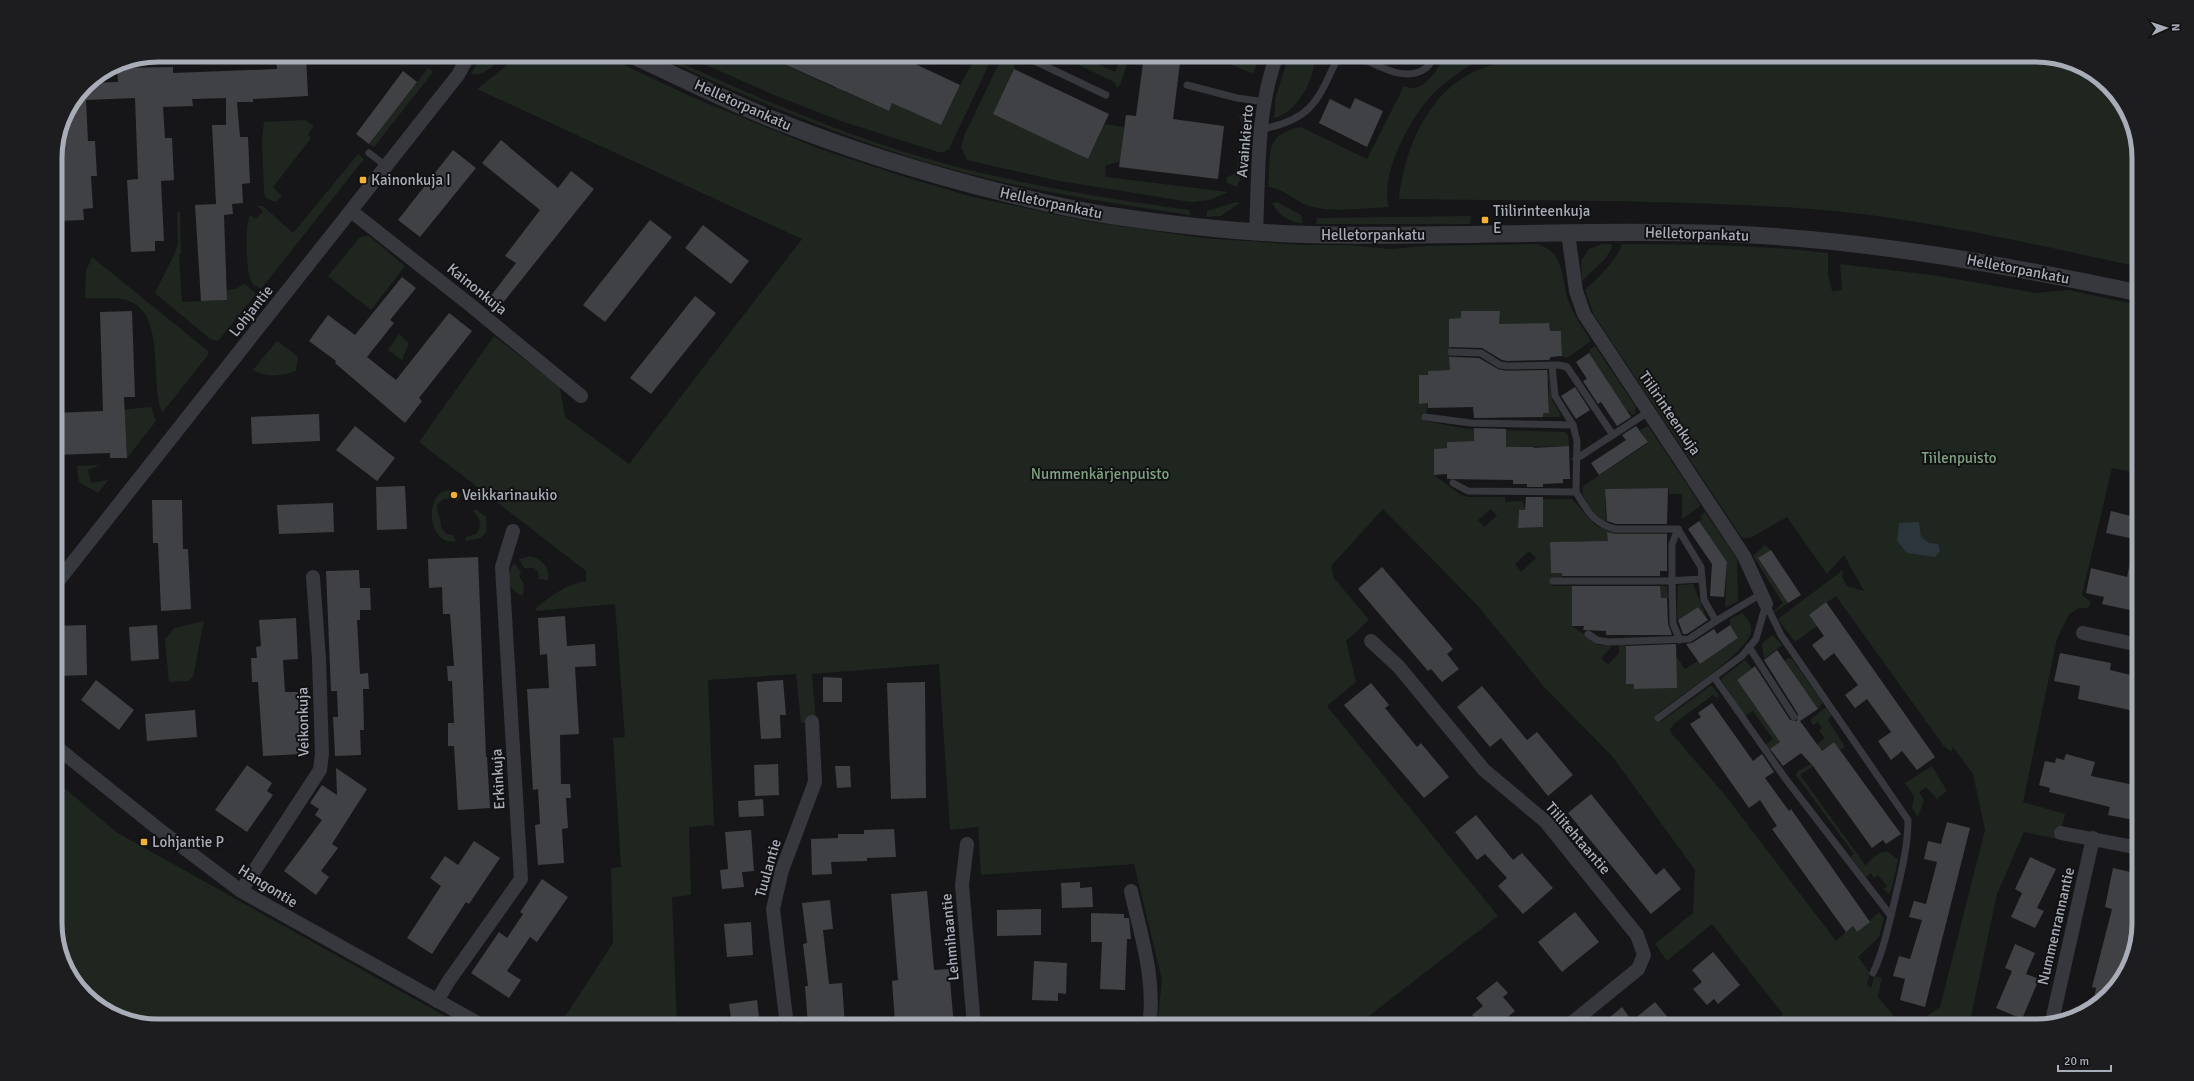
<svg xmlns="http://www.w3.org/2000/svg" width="2194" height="1081" font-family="Signika,sans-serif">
<rect width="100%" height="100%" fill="#161618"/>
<g fill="#1e261f" fill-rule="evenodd">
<path d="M482 55H506C496 63 484 77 471 74Z"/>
<path d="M520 55H603L694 98 820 149 902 176 973 197 1092 222 1203 238 1303 245H1347L1391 249 1425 246 1537 244C1565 252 1561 277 1568 300 1573 314 1583 328 1591 341L1567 358 1562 356 1561 331H1550L1549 323 1522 324 1512 331V324H1499V311H1484L1483 319H1473V311H1461V318L1449 319 1451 356 1476 358 1499 370H1548L1552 400 1561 415 1560 417H1543V413L1549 412V382H1521L1452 370 1428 371 1420 403H1428L1425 421 1468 429 1565 432 1568 435 1569 446 1513 447V453L1474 441 1447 442V448L1434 449V475L1461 495 1469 497H1505V502L1522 501 1526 510 1519 511 1518 528 1543 527V505L1536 499H1572L1595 525 1610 532H1667V546L1629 540 1605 541V546L1588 547 1587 541 1563 542 1550 548 1551 573H1562V577L1552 578V586H1667L1669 598 1572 600V626L1599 645 1612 646 1601 658 1608 665 1619 653V645H1626V684H1634V689L1676 688V656L1685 669 1698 661 1700 664 1738 638 1730 625V619L1742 613C1747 618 1753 625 1751 632 1746 655 1676 697 1656 715L1660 722 1709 687 1712 686 1719 695 1717 698 1713 695 1675 723 1670 729 1671 733 1725 795 1836 941 1853 926 1857 932 1879 912 1884 919 1879 937 1858 957 1870 973 1867 984 1871 988 1874 976 1882 978 1878 997 1902 1026H1766L1783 1014 1712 924 1667 961 1655 944 1693 913 1695 870 1612 756 1545 688 1478 606 1383 509 1331 566 1334 578 1369 620 1346 641 1356 682 1327 706 1498 916 1356 1026H1157L1162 980 1134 864 981 875 978 827 950 830 939 664 812 674 816 722 801 723 796 674 708 680 714 825 689 827 691 895 672 897 677 1026H559L613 943 611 868 621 867 613 738 625 737 615 604 536 611V608C552 595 565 585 586 581V571L419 442 494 336 560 387 565 417 629 464 802 239 477 89ZM1491 509 1497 516 1484 527 1478 520ZM1529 551 1536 558 1521 572 1515 564Z"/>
<path d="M655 55H664C733 87 802 117 874 142 976 177 1082 195 1189 210L1191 215C1110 203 1030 191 951 169 849 141 751 99 655 55Z"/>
<path d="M684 55H764L835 88 851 55 843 91 889 111 892 103 941 125 960 85 977 55H992V58L949 149 944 152H938L841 121 774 95Z"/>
<path d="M1003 55 1015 60 1014 69 994 114 1088 159 1105 124 1124 127 1120 161 1105 166 1106 177 1228 192 1210 200 1191 202 1059 181 967 160 961 147 965 134Z"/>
<path d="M1058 55H1078L1115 72 1122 55H1130L1120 85 1117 87 1114 82Z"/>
<path d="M1210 55 1236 57 1260 55 1254 72 1251 73Z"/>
<path d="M1289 55H1314C1317 77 1296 114 1274 118L1276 96Z"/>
<path d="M1445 55H1487C1470 65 1452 76 1437 90 1412 113 1379 174 1389 207 1366 208 1331 213 1309 206 1294 201 1284 188 1268 187 1271 156 1263 134 1301 127L1367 159 1404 86C1424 95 1437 70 1445 55Z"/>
<path d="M1521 55H2036L2082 65 2122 100 2139 151V267C2032 244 1919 217 1811 209 1674 199 1536 201 1399 199 1403 154 1426 97 1468 75 1484 66 1502 62 1520 58Z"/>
<path d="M428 68 433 72 374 147 369 144Z"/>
<path d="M1239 115H1246L1247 119 1240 180 1237 187 1227 183 1226 178 1237 172 1242 125Z"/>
<path d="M305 120 314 126 308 135 311 138 273 187 282 196 275 202 266 198 264 193 262 140 264 122Z"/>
<path d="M358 154 364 159 261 289C259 287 254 286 253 284 245 276 245 225 250 215L256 219 263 211 257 206H263L293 233Z"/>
<path d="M1236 202 1240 203 1221 216 1207 217V211Z"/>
<path d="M1277 202 1301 215 1303 223C1289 222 1279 216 1272 203Z"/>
<path d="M177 212H180L181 254H179L182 302 227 300V290L235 289 245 284 256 294 218 341 210 339 155 293 175 253 178 243Z"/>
<path d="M1471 216 1470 224H1316L1317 218H1319Z"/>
<path d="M369 236 405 266 371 310 328 276 360 237Z"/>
<path d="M1602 244H1611L1612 248 1605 259 1582 281 1581 261 1589 249Z"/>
<path d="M1622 244C1691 244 1759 245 1828 253V274L1832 291 1842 290 1840 264 1939 276 2035 293 2068 290 2139 305V468L2138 473 2112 468 2082 595 2091 602 2088 608H2079L2069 614 2057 639 2023 802 2065 814C2064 823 2059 829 2058 839L2024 832 1997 894 1969 1026H1913L1940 1007 1985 830 1973 774 1953 747 1951 752 1943 745 1836 596 1809 615 1817 626 1795 642 1778 619 1843 570 1842 577 1847 586 1864 591 1844 555 1827 574 1787 517 1750 538H1742L1594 315 1585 290C1599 276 1615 263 1622 244Z"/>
<path d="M92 257 208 351V355L162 413C149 380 168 307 122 299 111 297 97 299 85 298L86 271Z"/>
<path d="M399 334 409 343 402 360 388 350Z"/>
<path d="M276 342H279L298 357 296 371C281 376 267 378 253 370Z"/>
<path d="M1595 346 1636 407 1635 413 1633 415 1629 411H1627L1589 353 1590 349Z"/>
<path d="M151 407 156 421 127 458 125 418 108 419 107 411Z"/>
<path d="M1648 426 1700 504V506L1682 519V494H1669V488H1655V495L1646 488 1618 489V495L1605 496 1606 523C1596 515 1580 501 1583 486L1648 443 1640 430Z"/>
<path d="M100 465 88 470 91 483 108 480 98 493 79 482 77 466Z"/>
<path d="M448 490 457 491 462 496 457 501C449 496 442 498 437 505 437 514 442 520 441 528L447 534 453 535 456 541C429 547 422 495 448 490Z"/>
<path d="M476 509 486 517 487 531 481 538 465 541 466 537 476 534C482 526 481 518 473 512Z"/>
<path d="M1705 512 1737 559 1738 601 1725 608 1727 564 1699 521 1702 519 1700 516Z"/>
<path d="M1765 545 1771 550 1758 558 1788 603 1775 612 1774 611 1783 603 1753 556Z"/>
<path d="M530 556C541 558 551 569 548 580L539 579 538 572 534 568H524L519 559Z"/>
<path d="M514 563 521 572 519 576 524 584 523 596C507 590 505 576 514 563Z"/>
<path d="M1693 584 1707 619 1698 607 1678 620 1677 616 1678 585Z"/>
<path d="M204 621 193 677 188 681 169 682 165 640 174 628Z"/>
<path d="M1773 635 1782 645 1764 659 1762 646 1763 642Z"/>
<path d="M1788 658 1792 659 1823 703 1818 709 1784 661Z"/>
<path d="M1745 660 1752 668 1737 680 1780 742 1769 750 1766 744 1773 739 1753 711 1744 716 1722 681V678Z"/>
<path d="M1826 707 1832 715 1828 720 1845 747 1840 750 1834 742 1820 752 1816 745 1825 738 1819 731 1822 728 1818 722 1813 725 1810 720Z"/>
<path d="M1811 764 1813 766 1800 775 1866 866C1868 861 1880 850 1887 852 1891 853 1895 858 1898 860L1891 891 1889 894 1883 889 1887 886 1878 875 1874 878 1871 873 1866 877 1851 857 1854 854 1796 775 1798 771Z"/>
<path d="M1932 766 1947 791 1937 799 1926 787 1919 792 1924 800 1918 817 1912 808 1914 796 1905 783Z"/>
<path d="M55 780 116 832 463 1026H158L112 1016 72 981 55 930Z"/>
</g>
<path fill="#2c353c" d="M1919 522 1921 537 1929 543 1938 544 1940 551 1935 557 1907 553 1897 541 1899 523Z"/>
<g fill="#404145">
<path d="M276 55H306L308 96 253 99V102H237L240 137H248L250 183 242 184 243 203 232 204 233 214 224 215 227 300 201 301 195 205 216 204 212 125H226V98L192 99 193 106 163 107 165 138H172L174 180 161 181 164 241H155V251L131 252 127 180 138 179 135 98 86 100 88 141H95L97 176H91L93 208 83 209 84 220 57 221 55 176 63 175 60 132 65 112 85 85 88 83 118 82 117 68 173 67V73L277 69Z"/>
<path d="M764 55H896L960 85 941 125 892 103 889 111Z"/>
<path d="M1144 55H1181L1173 119 1224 126 1218 179 1119 167 1126 115 1136 116Z"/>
<path d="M1014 69 1109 114 1088 159 993 114Z"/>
<path d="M403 71 417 82 369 144 356 134Z"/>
<path d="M1355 98 1383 111 1367 147 1319 123 1330 99 1350 109Z"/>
<path d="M501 140 558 188 571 171 594 189 498 309 487 301 516 263 505 256 540 210 482 163Z"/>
<path d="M453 150 476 168 420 237 398 220Z"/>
<path d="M650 220 672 237 605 322 583 305Z"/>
<path d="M703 225 749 261 731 284 685 248Z"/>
<path d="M402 277 416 288 390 320 394 323 367 357 396 380 449 313 472 331 419 398 422 401 405 423 335 363 336 361 309 341 328 315 355 335Z"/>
<path d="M695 296 716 313 651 394 630 378Z"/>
<path d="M132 311 135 397H124L127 458H110V453L55 455V413L103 411 100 312Z"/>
<path d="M1461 311H1500L1499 324 1549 323 1550 331H1561L1562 356 1551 357 1549 360 1507 361 1502 360 1482 348 1449 347V319L1461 318Z"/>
<path d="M1589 353 1631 417 1617 426 1601 402 1598 404 1583 381 1587 379 1576 362Z"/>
<path d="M1449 357 1479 358 1498 369 1506 371 1547 370 1549 413H1543V417L1474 418 1473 407 1428 408V403L1419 404V375H1428V371L1450 370Z"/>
<path d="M1575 387 1590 410 1576 419 1561 396Z"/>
<path d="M319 414 320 441 252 444 251 417Z"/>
<path d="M355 426 395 458 377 481 336 450Z"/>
<path d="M1636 426 1648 442 1599 475 1591 463 1626 440 1622 435Z"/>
<path d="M1474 428 1506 429V447H1535L1532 448 1569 446 1570 479H1563V483L1543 484V487H1527V484H1513V480L1447 479V474L1434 475V449L1447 448V442L1474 441Z"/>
<path d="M405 486 407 529 377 530 376 487Z"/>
<path d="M1668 488 1667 524H1616L1607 521 1605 489Z"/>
<path d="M1526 497H1543V527L1518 528 1519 510H1525Z"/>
<path d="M152 500H182L183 549H188L191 609 161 611 158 543H153Z"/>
<path d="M333 503 334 532 279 534 277 505Z"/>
<path d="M2111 511 2139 518V540L2106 533Z"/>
<path d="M1699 521 1727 562 1724 597 1710 596 1712 564 1688 529Z"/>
<path d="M1607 532 1615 534H1667V571H1660V576H1562V573H1551L1550 542 1608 541Z"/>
<path d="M1771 550 1801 595 1788 603 1758 558Z"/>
<path d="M2133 550 2139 551V612L2102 604 2104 597 2086 593 2091 568 2127 577Z"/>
<path d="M478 557 486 757H487L490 808 458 810 454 746H448V723H454L452 681H448L447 666H454L450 614H443L442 587 429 588 428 559Z"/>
<path d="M1382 567 1453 649 1447 654 1459 669 1442 682 1431 669 1428 671 1358 589Z"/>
<path d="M359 570 360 588H370L371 610H360V620H357L360 674 368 673 369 689H363L364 730H360L361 755 335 756 333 717H338L337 691H331L326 571Z"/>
<path d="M1572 586H1660L1661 598H1667L1668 624 1672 635H1606V631L1583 630 1584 626H1572Z"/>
<path d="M1826 602 1935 757 1917 770 1902 751 1891 760 1878 741 1891 732 1867 699 1855 708 1845 695 1858 685 1834 653 1824 661 1812 645 1824 636 1809 615Z"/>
<path d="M1698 607 1708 620 1687 634H1683L1678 620Z"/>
<path d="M565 616 567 646 595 644 596 666 575 667 579 734 560 735 561 784H570L571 798H566L568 828 562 829 564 863 538 865 535 825 540 824 538 789 533 790 527 689 549 688 547 654 540 655 538 618Z"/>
<path d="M296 618 298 659 283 660 285 692H298L302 754 263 756 258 682H252L251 658H257L256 647 261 646 259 620Z"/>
<path d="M86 625 87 675 58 676 57 626Z"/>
<path d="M157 625 159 659 131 661 129 627Z"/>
<path d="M1730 625 1738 638 1700 664 1686 644 1692 643 1714 629 1717 634Z"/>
<path d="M1676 644 1677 688 1634 689V684H1626V646Z"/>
<path d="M1777 650 1818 709 1800 721 1822 751 1834 742 1901 834 1886 844 1883 840 1872 848 1813 766 1801 753 1783 766 1770 749 1780 742 1737 680 1755 666 1790 720 1797 721 1798 714 1764 660Z"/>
<path d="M2060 653 2111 663 2110 670 2139 677V712L2078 699 2080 686 2054 681Z"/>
<path d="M823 677 842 678V702H823Z"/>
<path d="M96 680 134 710 119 730 81 700Z"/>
<path d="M783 680 786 715H780L781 738 761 739 757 682Z"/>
<path d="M925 682 926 798 891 799 887 683Z"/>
<path d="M1371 683 1389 705 1385 708 1417 747 1421 743 1449 777 1424 798 1344 705Z"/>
<path d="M1482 686 1527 740 1537 732 1573 775 1548 796 1501 738 1490 747 1457 707Z"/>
<path d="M1712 703 1753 761 1762 754 1774 772 1765 778 1789 811 1791 809 1870 922 1857 932 1853 926 1846 932 1772 829 1777 826 1760 800 1749 808 1690 724 1701 717 1698 713Z"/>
<path d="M195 710 197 737 147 741 145 714Z"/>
<path d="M2066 754 2095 762 2091 776 2139 786V821L2108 815 2110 807 2049 792 2050 788 2039 785 2045 761 2055 763 2056 758 2064 760Z"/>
<path d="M778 764 779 795 755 796 754 765Z"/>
<path d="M247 765 272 783 267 791 273 795 247 832 215 810Z"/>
<path d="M835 766H850L851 787 837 788Z"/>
<path d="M336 768 367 789 332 844 338 848 321 871 329 877 316 895 284 871 322 820 315 815 319 809 310 803 322 785 337 795Z"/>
<path d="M1591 794 1656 875 1664 868 1681 889 1651 914 1568 813Z"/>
<path d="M763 799 764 816 739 817 738 801Z"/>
<path d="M1476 815 1513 860 1522 853 1553 888 1523 914 1498 886 1507 878 1485 854 1477 860 1455 832Z"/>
<path d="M1947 822 1970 828 1925 1007 1900 1000 1905 979 1893 976 1899 956 1910 959 1922 920 1909 917 1914 901 1926 904 1937 862 1924 859 1928 841 1941 844Z"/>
<path d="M894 829 896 857 867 858V861L831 862 832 874 812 875 811 839 838 838V834H864V830Z"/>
<path d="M751 830 754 871 742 872 744 887 722 889 720 870 728 869 725 832Z"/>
<path d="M474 841 500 858 469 904 466 902 432 954 407 938 441 886 430 878 445 856 458 865Z"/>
<path d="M2030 857 2056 869 2037 908 2044 911 2035 928 2011 917 2022 893 2015 889Z"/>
<path d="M2113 868 2139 874V894L2128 944 2132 945 2126 972 2092 1009 2096 988 2092 987 2112 909 2105 907Z"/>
<path d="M542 879 568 897 537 942 530 937 507 971 521 980 509 998 471 973 499 932 507 938 523 914 520 912Z"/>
<path d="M1080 882V888L1092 887 1093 907 1062 908 1061 883Z"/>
<path d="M927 891 934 970 949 969 954 1026H905L904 1021 895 1022 892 981 898 980 891 894Z"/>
<path d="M830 900 833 929 823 930 829 984 842 983 845 1026H808L805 986H808L803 944 807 943 802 903Z"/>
<path d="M1041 909V935L997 936V910Z"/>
<path d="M1575 912 1599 942 1562 972 1538 942Z"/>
<path d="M1091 913 1124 914V918H1129L1131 939H1127L1125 990 1100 989 1102 942H1091Z"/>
<path d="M751 922 753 955 727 957 724 924Z"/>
<path d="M2015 944 2035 953 2026 974 2039 979 2022 1019 1996 1008 2012 971 2005 968Z"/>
<path d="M1713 952 1740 985 1718 1004 1714 999 1707 1005 1693 989 1702 982 1692 970Z"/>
<path d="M1034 961 1067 963 1066 994 1058 993V1001L1032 1000Z"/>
<path d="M1497 981 1508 993 1503 997 1515 1011 1497 1026H1482L1472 1015 1483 1006 1476 998Z"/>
<path d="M757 1000 760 1026H732L729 1004Z"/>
<path d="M1655 1002 1675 1026H1615L1609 1018 1622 1007 1632 1021Z"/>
</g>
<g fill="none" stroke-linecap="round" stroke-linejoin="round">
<g stroke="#37383d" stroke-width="7">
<path d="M1022 55 1106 95"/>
<path d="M1355 55C1375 64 1405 84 1426 68 1430 65 1432 59 1435 55"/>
<path d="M1187 85 1237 98 1265 102"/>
<path d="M1262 129C1314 119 1318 99 1339 55"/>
<path d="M369 153 386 166"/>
<path d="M1451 352 1481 353 1500 365 1507 366 1559 365 1567 367 1613 435"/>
<path d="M1425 417 1471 423 1573 425"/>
<path d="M1576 459 1648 412"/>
<path d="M1453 483 1468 491 1576 492 1577 441 1573 425 1555 396 1552 365"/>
<path d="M1576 492C1586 509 1594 524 1615 529H1678L1701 567 1704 600 1716 621 1761 594"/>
<path d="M1678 529 1672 544V580L1673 624 1680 640"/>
<path d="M1553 581H1666L1702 579"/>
<path d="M1766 604 1781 635 1908 820C1908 847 1901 873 1895 899 1889 923 1884 950 1873 973"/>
<path d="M1588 634 1597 640 1608 642 1689 639 1716 621"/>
<path d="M1749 647 1794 717"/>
<path d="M1714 677 1785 778 1891 916"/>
<path d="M1658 718 1742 656 1756 639 1766 604"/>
</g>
<g stroke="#37383d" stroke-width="14">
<path d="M351 211 469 304 581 396"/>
<path d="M1256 231C1259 173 1256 110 1277 55"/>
<path d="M1568 233 1576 291 1584 314 1744 556 1766 604"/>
<path d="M55 585 458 75 469 55"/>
<path d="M2083 633 2139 645"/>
<path d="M1371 641 1399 667 1484 770 1546 822 1637 935 1644 955 1638 969 1568 1026"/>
<path d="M55 746 156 827 241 891 483 1026"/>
<path d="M2061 833 2139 848"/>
<path d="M967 844 962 885 974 1026"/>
<path d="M241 891 320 770 322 754 319 659 313 577"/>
<path d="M1131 891C1141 936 1156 980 1149 1026"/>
<path d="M437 1001 448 982 521 879 502 567 513 531"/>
<path d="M2052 1021 2093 838"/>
<path d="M787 1026 773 909 782 870 815 782 812 722"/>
</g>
<path stroke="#37383d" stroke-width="17" d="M631 55C678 76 724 100 772 119 849 150 927 174 1008 194 1043 202 1078 211 1114 216 1188 227 1263 235 1338 235 1470 237 1601 229 1733 234 1870 240 2005 265 2139 293"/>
</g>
<g fill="#f2b134" stroke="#111113" stroke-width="1.5">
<rect x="359" y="176" width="8" height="8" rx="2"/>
<rect x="1481" y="216" width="8" height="8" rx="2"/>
<circle cx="454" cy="495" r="4"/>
<rect x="140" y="838" width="8" height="8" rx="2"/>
</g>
<g text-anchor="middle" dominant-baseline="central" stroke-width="4" stroke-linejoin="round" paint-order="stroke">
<g font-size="15" fill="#a8adb8" stroke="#111113">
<text transform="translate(743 105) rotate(24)">Helletorpankatu</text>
<text transform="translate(1245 141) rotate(-85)">Avainkierto</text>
<text transform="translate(1051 203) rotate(12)">Helletorpankatu</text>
<text transform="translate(1697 234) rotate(2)">Helletorpankatu</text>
<text x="1373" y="235">Helletorpankatu</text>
<text transform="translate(2018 269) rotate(11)">Helletorpankatu</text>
<text transform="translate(477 289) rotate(39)">Kainonkuja</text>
<text transform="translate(251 311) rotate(-52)">Lohjantie</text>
<text transform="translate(1670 413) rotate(56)">Tiilirinteenkuja</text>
<text transform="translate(303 722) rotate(-91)">Veikonkuja</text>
<text transform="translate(498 779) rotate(-93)">Erkinkuja</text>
<text transform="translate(1578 838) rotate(49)">Tiilitehtaantie</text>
<text transform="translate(768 868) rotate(-74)">Tuulantie</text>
<text transform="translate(268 886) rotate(32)">Hangontie</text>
<text transform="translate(2056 926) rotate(-77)">Nummenrannantie</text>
<text transform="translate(950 937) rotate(-95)">Lehmihaantie</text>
</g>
<g font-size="15" fill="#a8adb8" stroke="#111113" text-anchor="start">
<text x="371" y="180">Kainonkuja I</text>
<text x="1493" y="211">Tiilirinteenkuja<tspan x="1493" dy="17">E</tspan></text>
<text x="462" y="495">Veikkarinaukio</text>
<text x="152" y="842">Lohjantie P</text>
</g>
<g font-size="15" fill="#7fa381" stroke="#111113">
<text x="1959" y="458">Tiilenpuisto</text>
<text x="1100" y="474">Nummenkärjenpuisto</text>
</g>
</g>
<path d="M0 0H2194V1081H0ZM158 62H2036A96 96 0 0 1 2132 158V923A96 96 0 0 1 2036 1019H158A96 96 0 0 1 62 923V158A96 96 0 0 1 158 62Z" fill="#1d1d20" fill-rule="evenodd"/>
<path fill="none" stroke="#a8adb8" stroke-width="5" d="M158 62H2036A96 96 0 0 1 2132 158V923A96 96 0 0 1 2036 1019H158A96 96 0 0 1 62 923V158A96 96 0 0 1 158 62Z"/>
<g transform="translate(2166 28) rotate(87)" stroke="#111113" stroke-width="3" paint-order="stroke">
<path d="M0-3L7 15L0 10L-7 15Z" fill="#a8adb8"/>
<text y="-6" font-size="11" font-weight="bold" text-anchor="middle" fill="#a8adb8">N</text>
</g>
<path d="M2058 1065v6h53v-6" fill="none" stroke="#a8adb8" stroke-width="2"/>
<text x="2064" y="1065" font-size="12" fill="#a8adb8" stroke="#111113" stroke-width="3" paint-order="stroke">20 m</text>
</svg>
